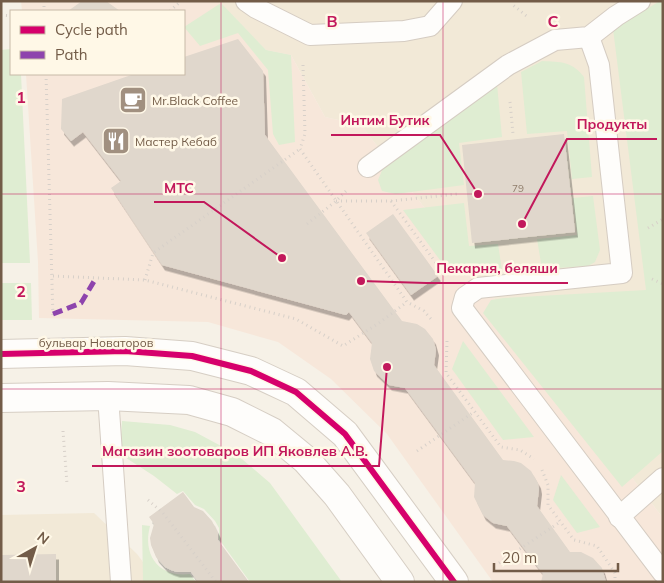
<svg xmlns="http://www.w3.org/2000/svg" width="664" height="583" font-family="Mulish,sans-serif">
<defs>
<filter id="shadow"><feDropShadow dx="3" dy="5.5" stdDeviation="0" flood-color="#0004"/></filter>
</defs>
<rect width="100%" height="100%" fill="#f6f1e7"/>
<g fill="#f2e9d7">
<path d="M218 1H663V518L361 125 325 117 291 55 266 50Z"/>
<path d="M94 513 137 554 158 582H1V515Z"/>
</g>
<path fill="#f7e7da" d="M21 1H218L266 50 291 55 325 117 361 125 663 518V582H493L387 434 331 379 278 342 208 322 39 318 38 262 26 74H184V11H22Z"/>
<g fill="#dfedd2">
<path d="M660 1H663V451L622 487 483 313 491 300 504 298 646 290 613 29Z"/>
<path d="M221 3 266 50 291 55 295 142 279 145 273 134 268 70 238 33 200 46 184 27Z"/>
<path d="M11 49V74H21L30 263H1V50Z"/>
<path d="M542 61C561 62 572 61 584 77L592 177 572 179 567 131 527 134 521 72Z"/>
<path d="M497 84 502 137 459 143 464 185 396 194 382 191 378 180 383 168Z"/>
<path d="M593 196 600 250 595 262 588 266 542 269 537 239 577 235 573 198Z"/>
<path d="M464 203 469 246 498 244 502 270 451 275 403 210Z"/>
<path d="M1 283H31L32 320H1Z"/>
<path d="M463 341 534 437 503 440 452 369Z"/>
<path d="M122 421 170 425 195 432 236 454 270 483 342 582H250L219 539V528L215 521 204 509 195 505 183 491 177 494 154 476 120 454Z"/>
<path d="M561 475 600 527 577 533 553 500Z"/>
<path d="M142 525 150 526C142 556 160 578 190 574L196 582H143Z"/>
</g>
<g fill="#e0d7cc" filter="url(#shadow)">
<path d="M82 1H106L120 11H68Z"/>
<path d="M238 39 263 71 265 135 402 321 417 324 425 329 433 339 436 350 434 365 503 460 514 461 521 463 531 471 538 483 539 489 537 506 570 552H581L593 558 602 568 606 582H541L543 574 507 526 493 523 483 515 474 497 475 483 405 388 389 385 374 371 370 359 372 343 349 312 346 315 162 265 111 188 121 181 83 132 71 141 61 129 62 99 134 74H184V57Z"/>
<path d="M564 134 575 232 472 243 462 145Z"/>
<path d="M393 214 438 276 411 295 366 233Z"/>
<path d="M183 492 194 507 203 511 212 521 218 533V540L249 582H198L191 572H177L171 570 165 567 156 557 151 545 150 538 154 524 149 517Z"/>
<path d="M56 554V582H1V555Z"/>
</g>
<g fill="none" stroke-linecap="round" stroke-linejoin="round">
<g stroke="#d5ccc2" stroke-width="22">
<g id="lane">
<path d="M246 1 256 8 310 35 404 31 430 26 452 1"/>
<path d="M589 37 599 65 622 273 478 288 465 297 462 308 663 573"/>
<path d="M368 167 508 65 555 40 589 37 616 16 640 1"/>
<path d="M108 396 121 582"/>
<path d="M619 517 663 478"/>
</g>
</g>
<g stroke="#d6cec4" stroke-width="30">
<g id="secondary">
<path d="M1 354 125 351 192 356 251 371 296 392 345 434 454 582"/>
<path d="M1 398 108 396 189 400 232 412 272 432 306 460 337 495 400 582"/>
</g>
</g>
<g stroke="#d7d0c9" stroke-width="3" stroke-dasharray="1 4" stroke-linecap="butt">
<path d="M44 1V11"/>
<path d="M513 1V5L529 18"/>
<path d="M170 11 181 1"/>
<path d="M1 15 11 16"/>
<path d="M303 65 305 134 300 149 407 302 424 311 431 319"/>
<path d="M46 74 53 318"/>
<path d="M510 102 513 134"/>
<path d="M336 201H391L457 194"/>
<path d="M391 201 444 274"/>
<path d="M307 224 336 201 347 190"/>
<path d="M648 228 663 219"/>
<path d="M53 276 145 280 296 319 343 346 379 323 407 302"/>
<path d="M652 279 663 284"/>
<path d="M145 280 153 253 300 149"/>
<path d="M447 341 446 373 501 447 520 450 534 459"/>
<path d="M63 431 67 484"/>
<path d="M417 451 474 412"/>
<path d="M542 470 548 485V505L574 540 597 546 615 573V582"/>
<path d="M148 500 163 513 216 582"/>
<path d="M499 563 560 522"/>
</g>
<use href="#lane" stroke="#fefdfb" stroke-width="20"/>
<use href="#secondary" stroke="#fefdfb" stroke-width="28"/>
<path stroke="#8e44ad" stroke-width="5" stroke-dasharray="10 5" stroke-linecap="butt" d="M53 314 81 303 96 278"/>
<g stroke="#fff8e7" stroke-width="9">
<path id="cycleway" d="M1 354 125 351 192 356 251 371 296 392 345 434 454 582"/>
</g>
<use href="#cycleway" stroke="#d6006c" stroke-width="6"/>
</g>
<path fill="none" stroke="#c2185b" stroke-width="1" stroke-opacity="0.55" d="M221 1V582M443 1V582M1 194H663M1 389H663"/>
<defs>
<g id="cafe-square" transform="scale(1.4375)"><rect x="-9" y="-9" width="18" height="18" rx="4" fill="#a19080" stroke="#fff8e7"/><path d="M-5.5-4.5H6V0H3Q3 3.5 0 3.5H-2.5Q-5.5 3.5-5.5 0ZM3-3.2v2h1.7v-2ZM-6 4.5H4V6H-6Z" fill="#fff"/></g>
<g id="restaurant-square" transform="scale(1.4375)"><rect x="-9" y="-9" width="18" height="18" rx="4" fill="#a19080" stroke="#fff8e7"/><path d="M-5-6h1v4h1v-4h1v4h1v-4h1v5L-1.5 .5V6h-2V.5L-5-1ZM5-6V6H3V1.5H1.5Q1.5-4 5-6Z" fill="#fff"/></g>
</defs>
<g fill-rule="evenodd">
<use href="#cafe-square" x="133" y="100"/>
<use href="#restaurant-square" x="116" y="141"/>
</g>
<g text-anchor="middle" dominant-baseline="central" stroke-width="5" stroke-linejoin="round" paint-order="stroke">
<g font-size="10" fill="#907e6c">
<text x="518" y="188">79</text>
</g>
<g font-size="12" fill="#735c48" stroke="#fff8e7" text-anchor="start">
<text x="152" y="100">Mr.Black Coffee</text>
<text x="135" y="141">Мастер Кебаб</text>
</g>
<g font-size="12" fill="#735c48" stroke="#fff8e7">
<text x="96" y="342">бульвар Новаторов</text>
</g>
</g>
<g font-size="16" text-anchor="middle" font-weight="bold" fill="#c2185b" stroke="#fff8e7" stroke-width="5" stroke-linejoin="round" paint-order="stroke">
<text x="332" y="27">B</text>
<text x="553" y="27">C</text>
<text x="21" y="103">1</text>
<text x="21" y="297">2</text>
<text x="21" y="492">3</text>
</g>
<path fill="none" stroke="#c2185b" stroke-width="2" d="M478 194L440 135H331M522 224L567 139H657M282 258L204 202H154M361 281L426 283H568M387 367L379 466H92"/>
<g fill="#c2185b" stroke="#fff8e7" stroke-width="2">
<circle cx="478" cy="194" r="5"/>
<circle cx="522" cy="224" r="5"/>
<circle cx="282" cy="258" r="5"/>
<circle cx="361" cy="281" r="5"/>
<circle cx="387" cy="367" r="5"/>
</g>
<g font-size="14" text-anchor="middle" font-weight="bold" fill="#c2185b" stroke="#fff8e7" stroke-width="5" stroke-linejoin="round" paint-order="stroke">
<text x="385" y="125">Интим Бутик</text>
<text x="612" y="129">Продукты</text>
<text x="179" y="193">МТС</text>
<text x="497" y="273">Пекарня, беляши</text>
<text x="235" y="456">Магазин зоотоваров ИП Яковлев А.В.</text>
</g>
<rect width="664" height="583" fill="none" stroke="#735c48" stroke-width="5"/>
<rect x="10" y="10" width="175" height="65" fill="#fff8e7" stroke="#c7baa7"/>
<rect x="20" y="26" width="25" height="8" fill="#d6006c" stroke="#c7baa7"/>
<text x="55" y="35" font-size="15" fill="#735c48">Cycle path</text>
<rect x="20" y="51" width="25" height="8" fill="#8e44ad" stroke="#c7baa7"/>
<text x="55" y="60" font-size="15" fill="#735c48">Path</text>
<g transform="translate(35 548) rotate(39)" stroke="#fff8e7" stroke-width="4" paint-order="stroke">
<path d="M0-4L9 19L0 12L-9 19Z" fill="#735c48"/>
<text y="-8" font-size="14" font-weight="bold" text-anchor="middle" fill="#735c48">N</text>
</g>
<path d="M494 563v8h124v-8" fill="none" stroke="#735c48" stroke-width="2.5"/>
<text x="502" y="563" font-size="15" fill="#735c48" stroke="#fff8e7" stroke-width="4" paint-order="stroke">20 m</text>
</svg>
